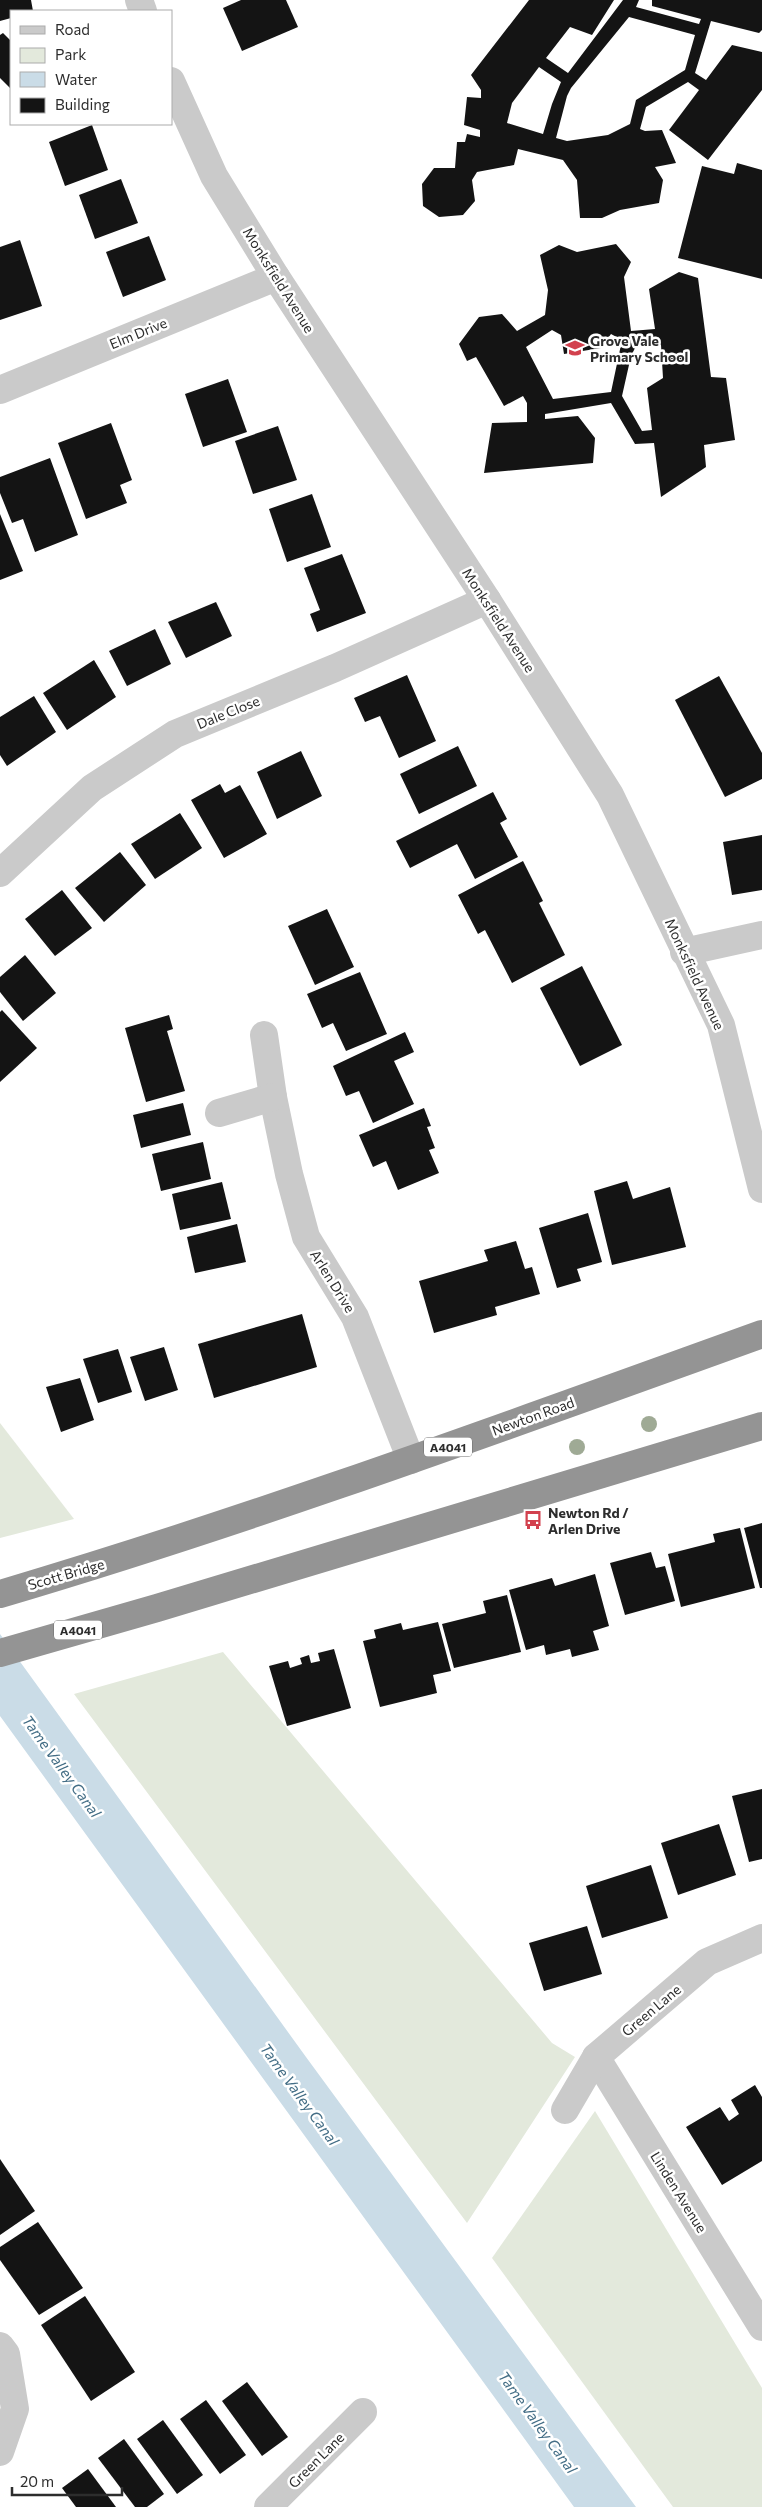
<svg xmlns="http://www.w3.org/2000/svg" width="762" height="2507" font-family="Commissioner,sans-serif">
<rect width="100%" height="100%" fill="#fff"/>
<g fill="#e3e9dc">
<path d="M0 1423 74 1519 0 1538Z"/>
<path d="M223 1652 552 2043 575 2057 467 2223 74 1694Z"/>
<path d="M595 2111 762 2388V2507H673L492 2258Z"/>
</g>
<path fill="#cadce7" d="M0 1634 306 2057 636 2507H574L0 1716Z"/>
<g fill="#141414" fill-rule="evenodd">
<path d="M0 0H31L33 11H11V18L0 21Z"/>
<path d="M241 0H286L298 27 242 51 223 8Z"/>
<path d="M529 0H614L592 35 570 27 546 58 568 73 623 0H639L636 7 699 24 701 19 652 6V0H762V30L759 33 711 21 695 73 706 80 732 45 762 52V90L708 160 669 130 699 90 688 82 646 107 640 129 645 131 662 130 676 163 655 167 663 180 659 203 620 210 602 218H580L577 180 563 160 518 149 514 165 477 172 472 180 475 201 463 215 439 217 423 206 422 184 434 168H455L457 142H465L467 134 480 137V130L464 125 467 97 481 98V90L471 75ZM629 17 695 35 685 70 636 100 630 124 608 135 567 141 556 138 567 96 571 88ZM539 67 561 82 552 104 543 134 507 123 512 103Z"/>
<path d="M3 33 11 41V89L0 78V35Z"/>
<path d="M92 125 108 170 65 186 49 142Z"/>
<path d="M737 163 762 170V279L678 258 702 166 734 174Z"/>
<path d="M121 179 138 223 95 239 79 195Z"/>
<path d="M149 236 166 280 123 297 106 252Z"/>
<path d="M20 240 42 306 0 320V247Z"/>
<path d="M616 244 631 262 624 277 631 331 655 329 649 289 679 272 698 278 711 377 726 378 735 440 704 445 706 467 661 497 654 443 635 444 611 403 545 414V419L578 416 595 438 593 463 484 473 492 423 527 422V403L523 396 504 406 476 357 467 361 459 344 479 317 502 314 517 331 545 315 548 290 540 255 559 245 577 252ZM552 330 561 335 564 354 601 348 611 334 622 340 611 392 553 399 526 347ZM661 345 663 378 647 388 652 430 642 431 622 396 631 356 636 346Z"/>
<path d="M228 379 247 432 203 447 185 394Z"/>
<path d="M111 423 132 480 120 485 127 503 86 519 58 443Z"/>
<path d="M278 426 297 480 253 494 235 441Z"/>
<path d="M50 458 78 535 35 552 23 519 12 523 0 493V477Z"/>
<path d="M312 494 331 547 287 562 269 509Z"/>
<path d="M0 514 23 571 0 580Z"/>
<path d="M342 554 366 613 317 632 310 614 320 610 304 568Z"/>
<path d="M216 602 232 636 186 658 168 622Z"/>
<path d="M155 629 171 664 127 686 109 651Z"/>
<path d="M94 660 116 697 67 730 43 693Z"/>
<path d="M407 675 436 741 399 758 380 716 365 722 354 698Z"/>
<path d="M719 676 762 753V779L725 797 675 700Z"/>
<path d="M34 696 56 732 7 766 0 755V717Z"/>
<path d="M458 746 477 786 419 814 400 774Z"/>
<path d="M301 751 322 796 277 819 257 772Z"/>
<path d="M220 784 225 793 240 785 267 834 224 858 191 800Z"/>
<path d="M493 792 507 819 500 823 518 857 475 879 457 844 410 868 396 841Z"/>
<path d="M180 813 202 848 155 879 131 844Z"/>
<path d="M762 835V890L732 895 723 842Z"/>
<path d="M120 852 146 885 104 922 75 888Z"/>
<path d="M523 861 543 901 539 903 565 955 512 983 485 930 478 934 458 895Z"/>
<path d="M62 890 92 928 55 956 25 919Z"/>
<path d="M327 909 354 967 315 985 288 926Z"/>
<path d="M25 955 56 993 23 1021 0 992V977Z"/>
<path d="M582 966 622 1045 580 1066 540 988Z"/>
<path d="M360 972 387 1034 346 1051 333 1023 322 1028 307 994Z"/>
<path d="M2 1010 37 1048 0 1082V1012Z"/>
<path d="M169 1015 173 1029 167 1031 185 1091 146 1102 125 1028Z"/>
<path d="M405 1032 414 1052 394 1061 414 1104 373 1123 359 1091 346 1096 333 1066Z"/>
<path d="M183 1103 191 1135 141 1148 133 1115Z"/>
<path d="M424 1108 431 1126 427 1127 435 1148 429 1150 439 1173 398 1190 386 1161 373 1167 359 1135Z"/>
<path d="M203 1142 211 1179 161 1191 152 1154Z"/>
<path d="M627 1181 633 1199 670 1187 686 1247 612 1265 594 1191Z"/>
<path d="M222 1182 231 1219 180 1230 172 1194Z"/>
<path d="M588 1213 602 1262 577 1269 581 1281 557 1288 539 1228Z"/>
<path d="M237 1224 246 1262 195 1273 187 1237Z"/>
<path d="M516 1241 525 1269 532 1267 540 1294 495 1307 497 1315 434 1333 419 1281 488 1261 484 1250Z"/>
<path d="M302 1314 317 1367 214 1398 198 1344Z"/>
<path d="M164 1347 178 1390 145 1401 130 1357Z"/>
<path d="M118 1349 132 1392 98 1403 83 1359Z"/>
<path d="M80 1378 94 1420 61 1432 46 1387Z"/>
<path d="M762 1523V1588H760L744 1528Z"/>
<path d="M740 1528 755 1588 681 1607 668 1554 715 1542 713 1534Z"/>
<path d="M651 1552 656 1568 665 1566 675 1601 625 1615 610 1563Z"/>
<path d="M595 1574 609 1626 593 1631 599 1650 572 1657 570 1649 546 1655 544 1645 526 1650 509 1590 552 1578 555 1586Z"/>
<path d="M507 1595 521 1652 454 1668 442 1624 486 1613 483 1601Z"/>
<path d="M438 1622 451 1671 433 1675 437 1693 380 1707 363 1641 376 1638 374 1630 401 1623 403 1630Z"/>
<path d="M334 1649 351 1708 287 1726 269 1666 288 1661 290 1668 302 1664 300 1658 309 1655 311 1663 320 1661 318 1653Z"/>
<path d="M762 1789V1859L749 1862 732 1796Z"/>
<path d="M719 1824 736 1875 678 1895 661 1843Z"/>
<path d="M651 1865 668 1918 602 1938 586 1886Z"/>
<path d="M587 1926 602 1974 544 1991 529 1943Z"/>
<path d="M755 2085 762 2097V2161L722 2185 686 2127 720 2107 729 2121 739 2114 731 2100Z"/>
<path d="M0 2159 35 2211 0 2235Z"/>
<path d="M38 2222 83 2288 39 2315 0 2260V2247Z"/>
<path d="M85 2296 135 2372 91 2401 41 2325Z"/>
<path d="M247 2382 288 2437 262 2456 222 2401Z"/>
<path d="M206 2400 246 2455 220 2474 180 2419Z"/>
<path d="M163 2420 203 2475 177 2494 137 2439Z"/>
<path d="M124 2439 164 2494 147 2507H135L98 2458Z"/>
<path d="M88 2469 116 2507H76L62 2488Z"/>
</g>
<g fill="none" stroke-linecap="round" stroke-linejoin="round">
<g stroke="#cacaca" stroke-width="28">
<path d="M139 0 143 11"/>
<path d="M171 81 214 176 276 277 487 600 610 795 721 1025 762 1189"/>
<path d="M0 390 276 277"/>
<path d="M0 873 92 788 175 734 335 668 487 600"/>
<path d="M684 952 762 935"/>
<path d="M264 1035 273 1097 289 1174 306 1237 355 1317 411 1460"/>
<path d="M219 1113 273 1097"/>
<path d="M596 2057 762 2327"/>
<path d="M565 2110 596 2057 707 1962 762 1938"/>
<path d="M0 2346 6 2354 15 2409 0 2452"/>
<path d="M268 2507 363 2412"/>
</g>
<g stroke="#949494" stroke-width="28">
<path d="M0 1594C257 1518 509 1425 762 1334"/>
<path d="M0 1653 157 1608 762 1426"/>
</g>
</g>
<g fill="#9faa95">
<circle cx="649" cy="1424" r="8"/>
<circle cx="577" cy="1447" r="8"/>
</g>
<defs>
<g id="school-bare" transform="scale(1.5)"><path d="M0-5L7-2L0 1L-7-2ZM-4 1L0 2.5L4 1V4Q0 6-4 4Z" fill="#d2414e" stroke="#fff" stroke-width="2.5" paint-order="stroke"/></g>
<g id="bus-bare" transform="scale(1.5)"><path d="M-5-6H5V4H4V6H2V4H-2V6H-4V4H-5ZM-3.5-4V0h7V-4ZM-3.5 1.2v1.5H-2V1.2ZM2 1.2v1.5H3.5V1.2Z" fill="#d2414e" stroke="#fff" stroke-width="2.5" paint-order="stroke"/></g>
</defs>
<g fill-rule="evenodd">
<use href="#school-bare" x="575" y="348"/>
<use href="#bus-bare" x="533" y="1520"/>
</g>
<g text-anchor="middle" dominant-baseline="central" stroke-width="5" stroke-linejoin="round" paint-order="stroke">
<g fill="#fff" stroke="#6c6c6c" stroke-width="1">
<rect x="424" y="1437.5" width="48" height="19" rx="4"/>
<rect x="54" y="1620.5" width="48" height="19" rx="4"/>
</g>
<g font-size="12" font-weight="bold" fill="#2d2d2d">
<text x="448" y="1447">A4041</text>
<text x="78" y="1630">A4041</text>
</g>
<g font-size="14" fill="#2d2d2d" stroke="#fff">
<text transform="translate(279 280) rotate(58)">Monksfield Avenue</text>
<text transform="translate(138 333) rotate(-22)">Elm Drive</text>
<text transform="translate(499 620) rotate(57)">Monksfield Avenue</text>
<text transform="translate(228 712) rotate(-22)">Dale Close</text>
<text transform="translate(695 974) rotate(65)">Monksfield Avenue</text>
<text transform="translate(333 1281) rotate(58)">Arlen Drive</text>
<text transform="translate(533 1416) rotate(-20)">Newton Road</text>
<text transform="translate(66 1574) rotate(-16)">Scott Bridge</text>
<text transform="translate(651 2010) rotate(-40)">Green Lane</text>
<text transform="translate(679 2192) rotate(58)">Linden Avenue</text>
<text transform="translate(316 2460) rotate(-45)">Green Lane</text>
</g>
<g font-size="14" font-weight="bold" fill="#2d2d2d" stroke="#fff" text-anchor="start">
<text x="590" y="340">Grove Vale<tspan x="590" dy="16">Primary School</tspan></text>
<text x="548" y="1512">Newton Rd /<tspan x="548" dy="16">Arlen Drive</tspan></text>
</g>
<g font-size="15" font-style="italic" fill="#446e86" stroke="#fff">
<text transform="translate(62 1766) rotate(54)">Tame Valley Canal</text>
<text transform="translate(300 2094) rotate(54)">Tame Valley Canal</text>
<text transform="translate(538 2422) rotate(54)">Tame Valley Canal</text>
</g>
</g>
<rect x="10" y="10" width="162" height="115" fill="#ffffff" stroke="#ababab"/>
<rect x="20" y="26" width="25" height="8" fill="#cacaca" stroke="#ababab"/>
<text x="55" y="35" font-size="15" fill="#2d2d2d">Road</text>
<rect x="20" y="48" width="25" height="15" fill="#e3e9dc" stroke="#ababab"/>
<text x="55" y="60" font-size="15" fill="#2d2d2d">Park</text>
<rect x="20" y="72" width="25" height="15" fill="#cadce7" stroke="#ababab"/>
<text x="55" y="85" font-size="15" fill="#2d2d2d">Water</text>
<rect x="20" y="98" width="25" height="15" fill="#141414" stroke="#ababab"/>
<text x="55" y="110" font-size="15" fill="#2d2d2d">Building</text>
<path d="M12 2487v8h110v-8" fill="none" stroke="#2d2d2d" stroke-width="2.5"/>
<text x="20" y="2487" font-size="15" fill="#2d2d2d" stroke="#ffffff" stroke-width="4" paint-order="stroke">20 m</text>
</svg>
